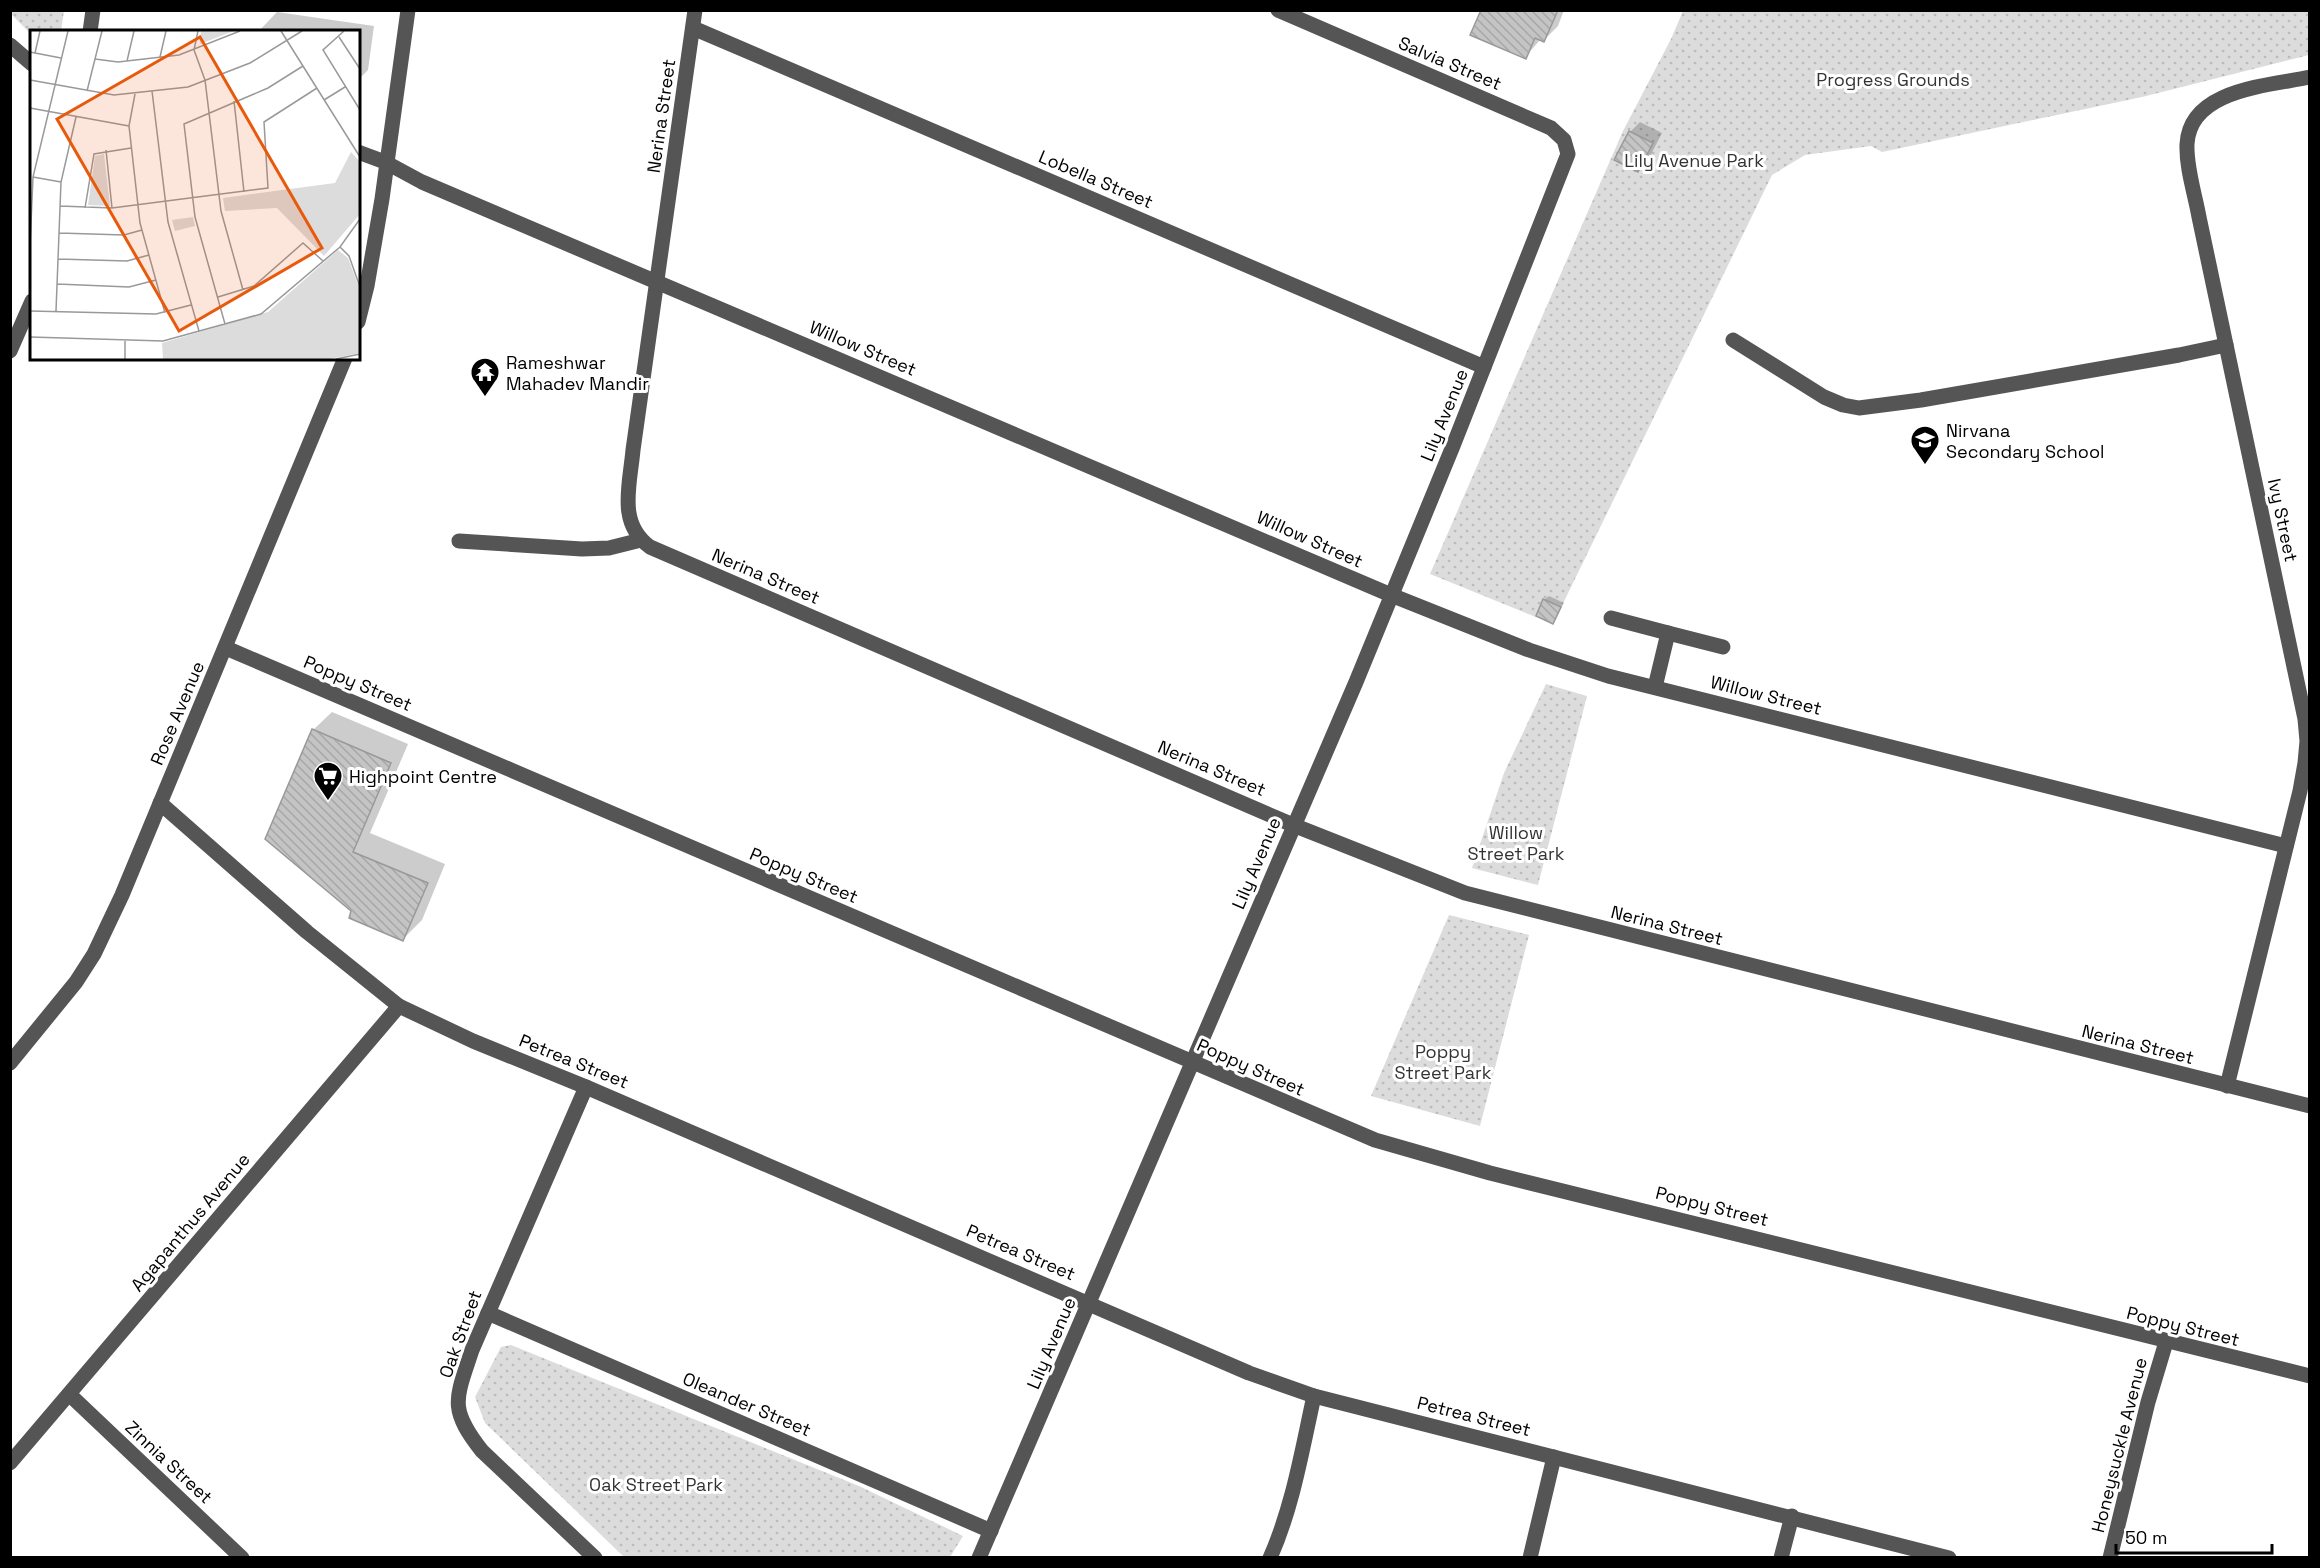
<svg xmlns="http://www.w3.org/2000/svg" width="2320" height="1568" font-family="'Space Grotesk',sans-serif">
<defs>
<pattern id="park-dots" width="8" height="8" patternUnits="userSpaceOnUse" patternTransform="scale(1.5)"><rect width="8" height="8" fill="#dcdcdc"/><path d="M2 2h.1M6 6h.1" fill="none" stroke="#bbb" stroke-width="1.8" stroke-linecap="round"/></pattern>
<pattern id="building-back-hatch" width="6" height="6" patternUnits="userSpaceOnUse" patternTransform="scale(1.5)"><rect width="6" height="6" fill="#c4c4c4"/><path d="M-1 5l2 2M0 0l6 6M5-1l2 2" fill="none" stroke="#a7a7a7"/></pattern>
</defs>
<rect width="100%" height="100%" fill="#fff"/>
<g fill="url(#park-dots)">
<path d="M10 11H64L61 31 32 32 31 34 11 14Z"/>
<path d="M1683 11H2309V55L2142 97 1882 152 1871 146 1805 155 1772 175 1553 624 1430 574 1623 131 1671 39Z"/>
<path d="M1546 684 1587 696 1538 885 1472 868 1504 773Z"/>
<path d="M1449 915 1529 935 1480 1126 1371 1096Z"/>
<path d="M511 1345 859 1486 963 1536 950 1557H624L485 1423 475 1397 501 1347Z"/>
</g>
<g fill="#0003">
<path d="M1482 10H1564L1558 26 1544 40 1541 39 1525 57Z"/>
<path d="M277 12 374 26 368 70 358 80V32H258Z"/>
<path d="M1640 122 1662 133 1648 160 1638 170 1630 132Z"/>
<path d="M1549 596 1564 603 1553 622 1544 600Z"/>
<path d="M332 712 408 744 370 833 445 864 422 920 403 939 353 911 313 730Z"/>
</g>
<g fill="url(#building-back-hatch)" stroke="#999" stroke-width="1.5">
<path d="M1481 10H1558L1544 42 1535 38 1526 59 1470 35Z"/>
<path d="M1629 131 1653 143 1638 172 1614 160Z"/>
<path d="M1543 599 1561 607 1553 624 1536 616Z"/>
<path d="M312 729 391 763 353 852 428 883 403 941 349 918 351 911 265 839Z"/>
</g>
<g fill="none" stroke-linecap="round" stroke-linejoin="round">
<g stroke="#555" stroke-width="15">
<path d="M695 10 633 450C630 485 617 523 650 547L1293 825 1465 893 2310 1106"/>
<path d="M693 28 1484 367"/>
<path d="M90 32 93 10"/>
<path d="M10 45 32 64"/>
<path d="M358 152 385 162 422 182 1391 595 1529 650 1608 676 2286 846"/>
<path d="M358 322 367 286 382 199 408 10"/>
<path d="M1733 340 1824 397 1843 405 1859 408 1921 400 2179 355 2226 345"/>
<path d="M10 351 32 301"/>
<path d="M459 541 582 549 609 548 641 540"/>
<path d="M1611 618 1668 633 1655 687"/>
<path d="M1668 633 1723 647"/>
<path d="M226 648 1375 1140 1490 1173 2310 1376"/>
<path d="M160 803 307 932 399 1006 473 1041 586 1087 1249 1373 1314 1396 1949 1558"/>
<path d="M10 1063 76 982 94 954 122 895 345 358"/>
<path d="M2227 1086 2300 791 2305 763 2307 741 2305 719 2199 217C2195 194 2186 168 2187 144 2190 89 2268 86 2310 77"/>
<path d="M586 1087 472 1350C456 1399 448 1408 482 1451L595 1558"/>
<path d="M488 1313 991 1531"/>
<path d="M70 1395 242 1558"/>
<path d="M10 1463 399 1006"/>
<path d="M979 1558 1356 682 1453 446 1568 154 1564 140 1551 128 1278 10"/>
<path d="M1270 1558C1293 1506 1302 1450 1314 1396"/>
<path d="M1530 1558 1554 1457"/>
<path d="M1781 1558 1792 1516"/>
<path d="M2110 1558 2148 1402 2166 1342"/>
</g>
</g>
<defs>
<g id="temple-pin" transform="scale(1.5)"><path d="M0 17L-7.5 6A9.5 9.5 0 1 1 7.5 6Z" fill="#000" stroke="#fff"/><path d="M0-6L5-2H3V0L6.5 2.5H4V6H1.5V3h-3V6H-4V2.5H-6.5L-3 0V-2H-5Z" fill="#fff"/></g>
<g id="school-pin" transform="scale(1.5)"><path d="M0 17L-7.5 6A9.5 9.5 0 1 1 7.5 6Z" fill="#000" stroke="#fff"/><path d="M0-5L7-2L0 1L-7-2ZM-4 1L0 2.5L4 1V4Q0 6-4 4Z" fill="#fff"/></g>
<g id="supermarket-pin" transform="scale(1.5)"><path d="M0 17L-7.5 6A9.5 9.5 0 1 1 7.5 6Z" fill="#000" stroke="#fff"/><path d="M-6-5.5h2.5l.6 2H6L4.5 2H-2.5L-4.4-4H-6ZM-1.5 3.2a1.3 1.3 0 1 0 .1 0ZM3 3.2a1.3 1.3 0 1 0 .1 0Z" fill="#fff"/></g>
</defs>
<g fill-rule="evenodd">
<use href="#temple-pin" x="485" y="372"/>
<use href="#school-pin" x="1925" y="440"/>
<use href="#supermarket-pin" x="328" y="776"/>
</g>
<g text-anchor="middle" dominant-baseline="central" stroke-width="6" stroke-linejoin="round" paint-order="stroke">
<g font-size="18" fill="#000" stroke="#fff">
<text transform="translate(1450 63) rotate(23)">Salvia Street</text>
<text transform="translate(661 116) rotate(-82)">Nerina Street</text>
<text transform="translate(1096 179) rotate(23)">Lobella Street</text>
<text transform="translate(863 348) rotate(23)">Willow Street</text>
<text transform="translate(1444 415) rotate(-68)">Lily Avenue</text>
<text transform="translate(2283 520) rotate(78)">Ivy Street</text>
<text transform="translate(1310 539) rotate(24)">Willow Street</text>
<text transform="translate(766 576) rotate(23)">Nerina Street</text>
<text transform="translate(358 683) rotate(23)">Poppy Street</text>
<text transform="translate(1766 695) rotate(14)">Willow Street</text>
<text transform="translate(177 713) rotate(-67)">Rose Avenue</text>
<text transform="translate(1212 768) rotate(23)">Nerina Street</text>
<text transform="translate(1256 863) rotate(-67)">Lily Avenue</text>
<text transform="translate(804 875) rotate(23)">Poppy Street</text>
<text transform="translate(1667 925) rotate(14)">Nerina Street</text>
<text transform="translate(2138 1044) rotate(14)">Nerina Street</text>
<text transform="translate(574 1061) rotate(22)">Petrea Street</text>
<text transform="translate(1251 1067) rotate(24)">Poppy Street</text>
<text transform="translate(1712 1206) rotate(14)">Poppy Street</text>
<text transform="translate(190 1222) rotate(-50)">Agapanthus Avenue</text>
<text transform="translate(1021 1252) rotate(23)">Petrea Street</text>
<text transform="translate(2183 1326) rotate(14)">Poppy Street</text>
<text transform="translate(460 1334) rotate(-70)">Oak Street</text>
<text transform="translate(1051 1343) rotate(-67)">Lily Avenue</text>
<text transform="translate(747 1404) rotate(23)">Oleander Street</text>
<text transform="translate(1474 1416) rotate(14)">Petrea Street</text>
<text transform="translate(2119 1445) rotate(-76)">Honeysuckle Avenue</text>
<text transform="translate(169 1462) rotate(43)">Zinnia Street</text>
</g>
<g font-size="18" fill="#333" stroke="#fff">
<text x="1893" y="79">Progress Grounds</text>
<text x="1694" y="160">Lily Avenue Park</text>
<text x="1516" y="832">Willow<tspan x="1516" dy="21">Street Park</tspan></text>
<text x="1443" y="1051">Poppy<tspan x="1443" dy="21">Street Park</tspan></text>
<text x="656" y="1484">Oak Street Park</text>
</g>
<g font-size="18" fill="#000" stroke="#fff" text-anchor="start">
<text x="506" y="362">Rameshwar<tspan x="506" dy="21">Mahadev Mandir</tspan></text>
<text x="1946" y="430">Nirvana<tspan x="1946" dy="21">Secondary School</tspan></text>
<text x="349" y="776">Highpoint Centre</text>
</g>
</g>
<g transform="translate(30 30)">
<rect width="330" height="330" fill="#fff"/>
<path d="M308 220 318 228 330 260V323L300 329H133L132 313 238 282Z" fill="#dcdcdc"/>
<path d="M171 1H204L170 14ZM321 122 330 132V184L294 226 247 178 195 181 193 168 305 153ZM74 124 80 176 58 175 65 126ZM163 187 165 196 145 201 142 190Z" fill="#dcdcdc"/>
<path fill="none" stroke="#999" stroke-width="1.5" d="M168 1 164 20 175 50 191 181 213 260M251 1 330 127M314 1 293 20 330 80M309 7 330 39M0 22 31 28M5 23 10 1M130 27 136 1M65 29 88 32 149 25 210 1M97 31 104 1M0 50 84 65 158 57 220 33 272 1M57 61 72 1M122 61 138 192 169 301M105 64 99 96 110 193 135 283M294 70 315 57M204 71 214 162M0 78 99 96M76 120 82 178M3 147 31 152M30 176 82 178 238 158 234 92 287 58M55 178 64 124 101 118M29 203 94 205 112 200M0 216 3 147 38 1M310 217 319 226 330 257M28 229 97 231 119 225M27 254 99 257 126 250M188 267 224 256 273 213 293 231M0 281 126 284 161 275M26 281 31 152 46 87M195 294 165 187 154 94 238 58 273 36M0 307 133 311 231 284 310 217 330 189M95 329V310M306 329 330 324"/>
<path fill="#e8590c" fill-opacity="0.15" stroke="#e8590c" stroke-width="3" d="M170 7 292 218 149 301 27 89Z"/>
<rect width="330" height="330" fill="none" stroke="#000" stroke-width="3"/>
</g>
<rect width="2320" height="1568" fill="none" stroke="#000000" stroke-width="24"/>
<path d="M2116 1544v9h156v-9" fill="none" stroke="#000000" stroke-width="3"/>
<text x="2125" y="1544" font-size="18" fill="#000000" stroke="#ffffff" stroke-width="4.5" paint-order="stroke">50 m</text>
</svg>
